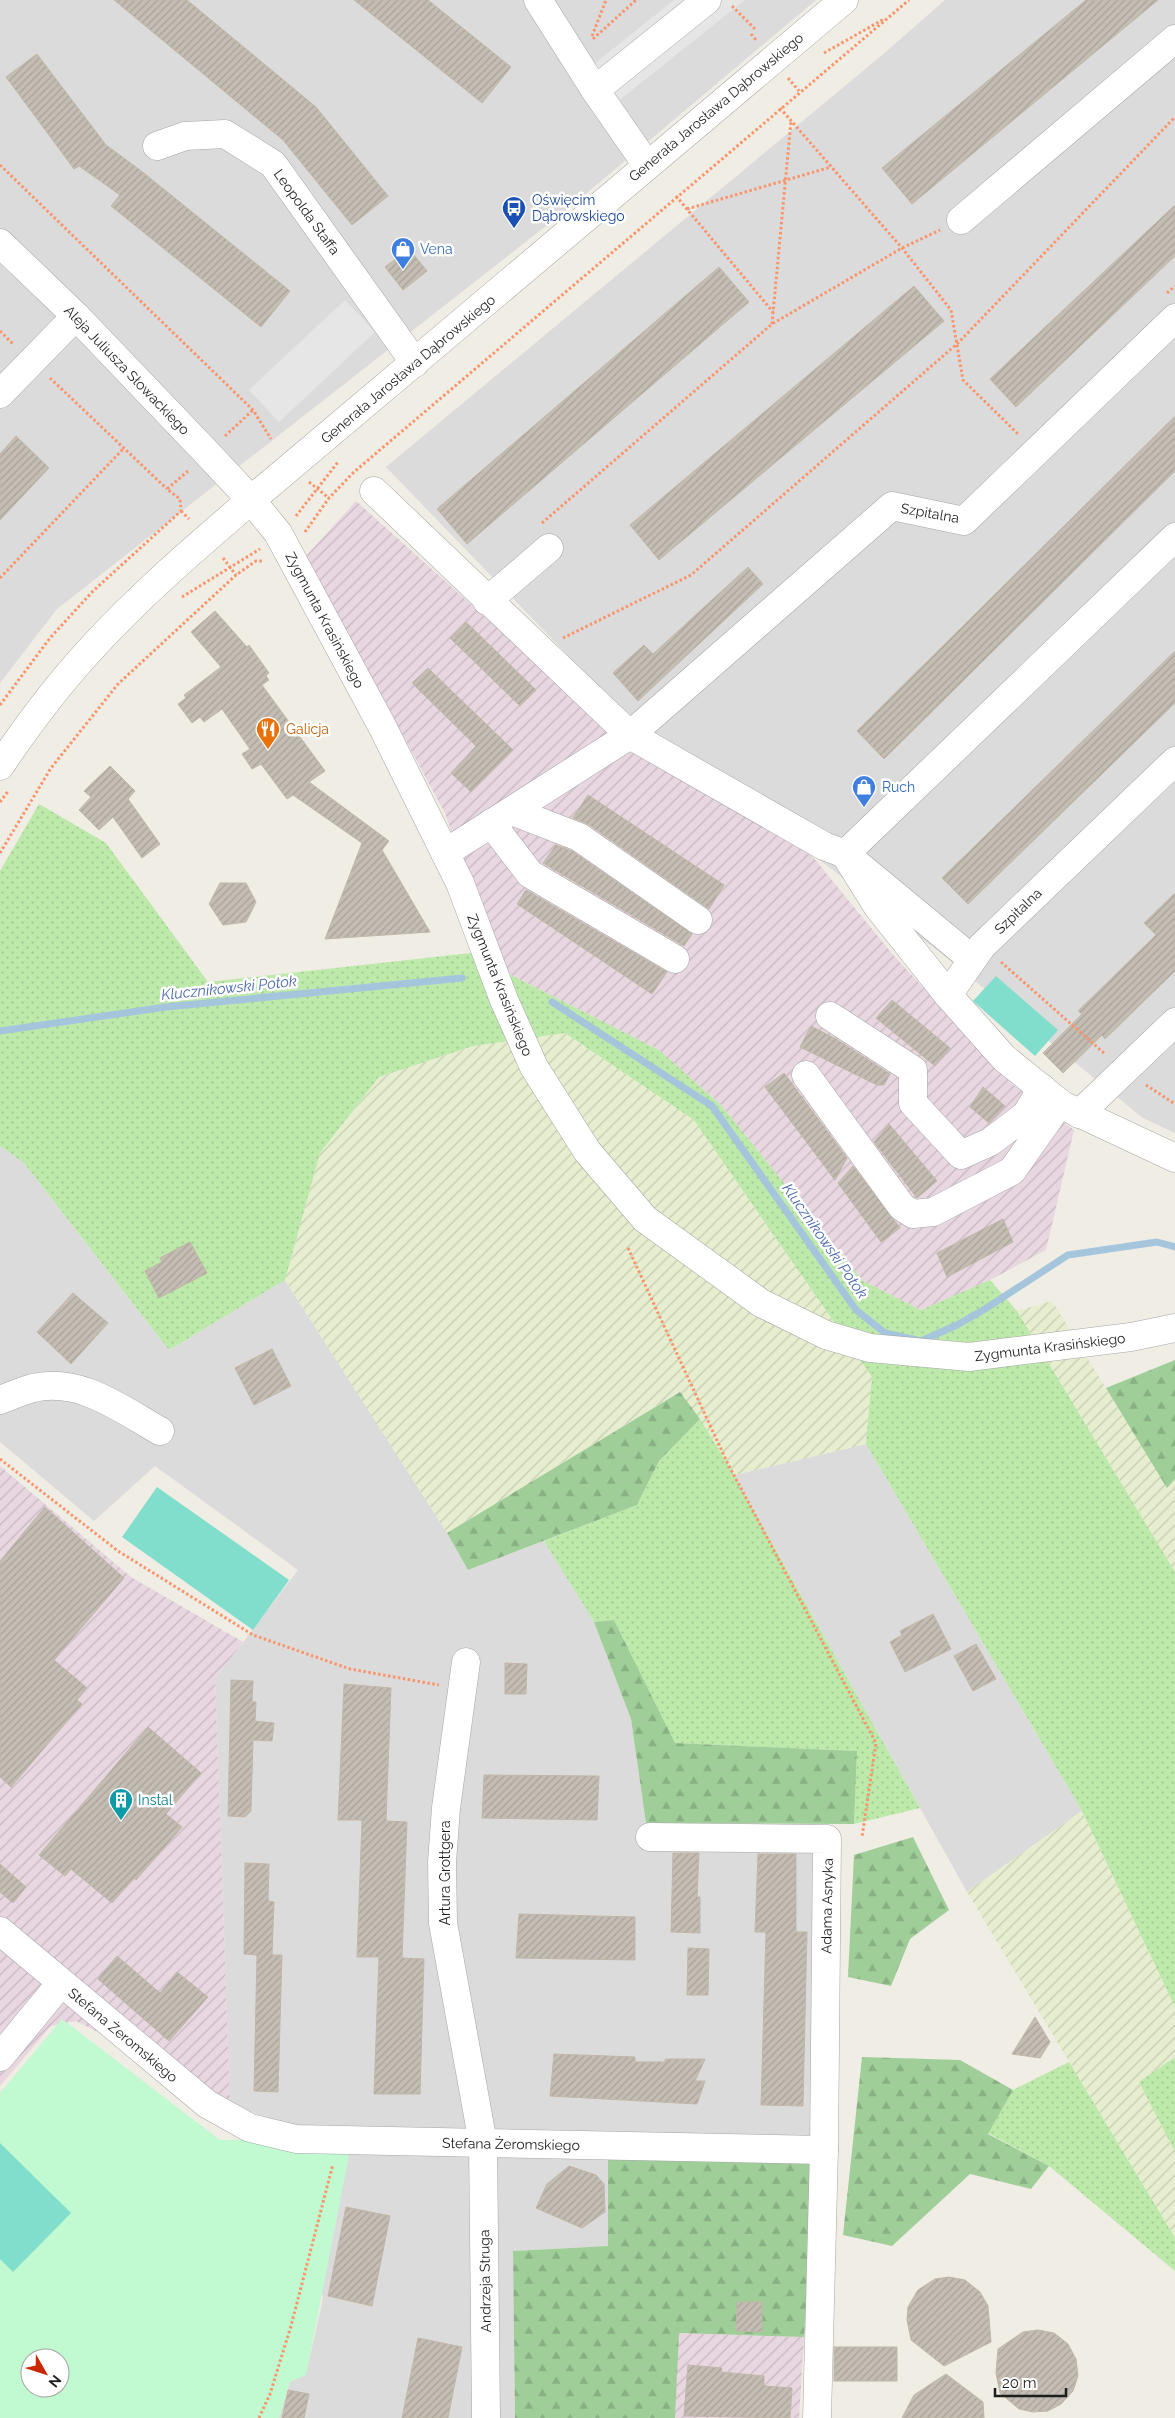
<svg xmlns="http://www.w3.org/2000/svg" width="1175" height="2418" font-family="Raleway,sans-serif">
<defs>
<pattern id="industrial-furrows" width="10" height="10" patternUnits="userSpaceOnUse" patternTransform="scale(1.25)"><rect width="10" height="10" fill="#e8d6e1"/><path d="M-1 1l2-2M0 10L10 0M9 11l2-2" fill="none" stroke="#c7b7c1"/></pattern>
<pattern id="farmland-furrows" width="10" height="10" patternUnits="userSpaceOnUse" patternTransform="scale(1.25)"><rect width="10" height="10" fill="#e6eecf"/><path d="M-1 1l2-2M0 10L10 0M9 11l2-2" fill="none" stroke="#c5ccb1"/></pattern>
<pattern id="grass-dots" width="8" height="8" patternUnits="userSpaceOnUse" patternTransform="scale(1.25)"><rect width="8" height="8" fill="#bde9aa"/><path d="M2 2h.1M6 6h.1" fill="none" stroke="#a2c792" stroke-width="1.8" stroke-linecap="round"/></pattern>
<pattern id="forest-firs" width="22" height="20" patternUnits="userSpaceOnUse" patternTransform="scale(1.25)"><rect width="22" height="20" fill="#9fce99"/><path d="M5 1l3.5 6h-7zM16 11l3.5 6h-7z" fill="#88b083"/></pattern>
<pattern id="building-hatch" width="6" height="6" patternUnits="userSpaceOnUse" patternTransform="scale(1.25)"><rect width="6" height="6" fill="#c4bdb4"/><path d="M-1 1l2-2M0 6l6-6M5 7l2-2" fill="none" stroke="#a8a29a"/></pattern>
</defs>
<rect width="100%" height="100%" fill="#efede4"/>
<g fill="#dcdbdb">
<path d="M0 0H816L574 204 57 609 0 683Z"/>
<path d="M945 0H1175V1133L1143 1118 942 954 610 699 386 467 881 56Z"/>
<path d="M0 1146 24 1163 169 1350 285 1280 447 1533 468 1570 544 1541 594 1622 631 1719 646 1823 815 1824 813 2140 608 2246 513 2251 515 2418H279L290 2382 306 2374 323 2299 294 2126 230 2105 215 1679 298 1570 155 1466 94 1521 0 1442Z"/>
<path d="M866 1444 1082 1811 967 1892 734 1475Z"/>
</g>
<g fill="url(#industrial-furrows)">
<path d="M356 501 613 732 808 851 894 956 1012 1084 1074 1130 1046 1250 990 1280 921 1310 863 1281 721 1105 659 1050 499 969 445 813 306 556Z"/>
<path d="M0 1466 131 1577 243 1642 215 1679 230 2105 208 2088 76 2021 51 2026 0 2086Z"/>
<path d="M678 2333 804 2337 799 2418H675Z"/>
</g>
<g fill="url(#farmland-furrows)">
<path d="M565 1033 694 1120 872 1377 866 1444 734 1475 700 1420 679 1392 447 1533 285 1280 320 1153 379 1077 473 1046Z"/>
<path d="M1052 1301 1167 1487 1175 1479V1572L1017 1311Z"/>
<path d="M1082 1811 1175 2007V2057L1139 2082 1175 2152V2238L967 1892Z"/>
</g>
<g fill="url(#grass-dots)">
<path d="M39 804 106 843 208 982 471 953 499 969 659 1050 721 1105 863 1281 921 1310 990 1280 1017 1311 1175 1572V2007L1082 1811 866 1444 872 1377 694 1120 565 1033 473 1046 379 1077 320 1153 285 1280 169 1350 24 1163 0 1146V871Z"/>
<path d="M700 1419 734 1475 920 1808 854 1824 857 1751 675 1743 614 1620 594 1622 544 1541 637 1505 659 1461Z"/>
<path d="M1175 2057V2152L1139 2082Z"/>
<path d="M1069 2062 1175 2238V2271L1049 2166 988 2133 1013 2090Z"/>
</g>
<g fill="url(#forest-firs)">
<path d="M1175 1360V1479L1167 1488 1106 1388Z"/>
<path d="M680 1392 700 1419 659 1461 637 1505 468 1570 447 1533Z"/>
<path d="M614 1620 675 1743 857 1751 854 1824 646 1823 631 1719 594 1622Z"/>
<path d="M913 1837 949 1910 910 1939 891 1986 848 1977 854 1855Z"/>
<path d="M862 2057 960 2060 1013 2090 988 2134 1049 2166 1031 2189 970 2174 892 2246 843 2235Z"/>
<path d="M608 2157 804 2158 816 2170 804 2337 679 2333 675 2418H515L513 2251 608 2246Z"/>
</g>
<path fill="#c1f9d0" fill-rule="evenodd" d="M62 2019 220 2140H352L306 2375 290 2382 279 2418H0V2093ZM30 2358H60V2388H30Z"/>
<g fill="#82decc">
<path d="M996 976 1058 1030 1035 1056 973 1001Z"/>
<path d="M157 1487 289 1580 253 1630 122 1537Z"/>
<path d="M0 2143 71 2213 13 2272 0 2259Z"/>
</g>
<g fill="#e6e6e6">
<path d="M674 0H745L612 106 584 72Z"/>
<path d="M345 300 375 332 279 422 249 390Z"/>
</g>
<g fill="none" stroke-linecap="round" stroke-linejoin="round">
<g stroke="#a5c5dd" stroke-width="7">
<path d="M552 1002 712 1106 856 1310 885 1333 921 1341 957 1325 985 1309 1068 1255 1157 1242 1175 1247"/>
<path d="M0 1031 166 1007 462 978"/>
</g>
</g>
<g fill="url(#building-hatch)" stroke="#c1b7a7">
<path d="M114 0H187L316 107 388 196 352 225 283 140Z"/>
<path d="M354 0H428L511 67 482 103Z"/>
<path d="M1086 0H1158L912 204 882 168Z"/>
<path d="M37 54 106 145 140 170 290 291 261 327 111 206 120 195 79 166 74 169 6 77Z"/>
<path d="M1175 205V256L1016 407 990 379Z"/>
<path d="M409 249 427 271 403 290 385 267Z"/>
<path d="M719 267 749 302 467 544 437 509Z"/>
<path d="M914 286 944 321 659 560 630 525Z"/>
<path d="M1175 416V471L884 759 857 731Z"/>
<path d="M16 436 49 468 0 520V454Z"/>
<path d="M748 567 763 584 638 701 613 673 644 645 653 654Z"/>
<path d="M215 611 247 647 249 645 269 673 266 676 269 680 262 685 325 771 309 782 389 841 382 850 430 932 325 939 362 843 293 795 287 799 261 764 252 769 242 754 250 749 222 709 204 722 200 717 192 723 178 704 186 698 184 695 221 667 191 632Z"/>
<path d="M466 622 536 690 520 706 450 638Z"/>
<path d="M1175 651V703L968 904 942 878Z"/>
<path d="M428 668 513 750 471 792 451 773 476 746 412 683Z"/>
<path d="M110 766 135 791 128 799 160 844 142 858 113 817 99 830 79 810 91 797 84 791Z"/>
<path d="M588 795 724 885 709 909 588 824 573 818Z"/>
<path d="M556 845 572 851 692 934 684 946 543 863Z"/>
<path d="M220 883H246L256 902 246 922 223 925 209 904Z"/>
<path d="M526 890 667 972 652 994 517 904Z"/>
<path d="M1175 893V971L1105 1039 1102 1035 1063 1073 1043 1053 1082 1014 1078 1011 1156 935 1144 923Z"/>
<path d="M892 1000 950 1048 935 1066 876 1018Z"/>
<path d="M811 1026 836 1039 890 1074 884 1085H877L800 1047Z"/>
<path d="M784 1073 847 1158 835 1180 765 1087Z"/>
<path d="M983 1087 1005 1106 989 1123 970 1107Z"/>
<path d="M889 1124 937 1181 917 1198 874 1142Z"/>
<path d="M853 1166 900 1228 881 1242 838 1183Z"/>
<path d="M1003 1219 1013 1242 947 1277 937 1253Z"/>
<path d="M190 1242 207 1273 159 1298 145 1271 162 1262 160 1258Z"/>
<path d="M73 1293 108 1323 71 1364 37 1332Z"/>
<path d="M272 1349 291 1386 254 1405 235 1368Z"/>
<path d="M45 1507 124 1578 54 1660 87 1688 77 1700 82 1704 11 1787 0 1777V1561Z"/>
<path d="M933 1614 951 1649 905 1672 890 1642 902 1635 900 1631Z"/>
<path d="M976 1644 996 1679 973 1691 954 1656Z"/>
<path d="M505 1663 527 1664 526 1694H505Z"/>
<path d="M231 1680 253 1681 252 1702H256L255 1721 274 1723 272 1741 253 1740 251 1811 245 1817 228 1816Z"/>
<path d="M344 1684 391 1688 386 1821 407 1822 402 1958 424 1959 420 2094H374L379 1957H357L362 1820H338Z"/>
<path d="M148 1727 201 1773 166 1814 182 1827 136 1880 134 1878 112 1903 71 1869 65 1876 39 1855Z"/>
<path d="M484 1775 599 1776 597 1820 482 1818Z"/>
<path d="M673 1853H699L697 1897H700V1933L671 1932Z"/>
<path d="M758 1854H796V1932H807L803 2106 761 2105 766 1932H755Z"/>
<path d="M245 1863 269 1864 268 1901 274 1902 272 1955H282L278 2092 254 2091 257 1955 244 1954Z"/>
<path d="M0 1864 26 1887 13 1903 0 1892Z"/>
<path d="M519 1914 635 1917V1960L516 1958Z"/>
<path d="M688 1948 709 1949 708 1995H687Z"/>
<path d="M117 1956 160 1993 177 1972 208 1997 169 2041 98 1979Z"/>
<path d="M1035 2017 1050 2042 1040 2058 1012 2054Z"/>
<path d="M554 2054 635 2057V2062H665V2059H705L695 2081H705L697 2104 550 2096Z"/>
<path d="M569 2166 596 2175 604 2184 605 2212 582 2228 536 2208 547 2184Z"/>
<path d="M346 2207 390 2216 372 2306 328 2296Z"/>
<path d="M949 2277 965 2280 980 2292 988 2306 991 2342 944 2366 911 2340 907 2320 908 2307 918 2290 935 2279Z"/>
<path d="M737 2302H762V2332L736 2331Z"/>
<path d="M1038 2330 1054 2333 1068 2344 1076 2359 1078 2376 1073 2391 1061 2404 1048 2411 1033 2412 1019 2409 1000 2393 996 2373 998 2349 1023 2332Z"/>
<path d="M418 2338 462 2347 448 2418H402Z"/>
<rect x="834" y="2347" width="63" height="34"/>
<path d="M688 2365 722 2368 721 2372 764 2376V2386L792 2388 790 2418 684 2416Z"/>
<path d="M946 2374 983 2402 984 2418H902L914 2395Z"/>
<path d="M288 2390 309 2394 304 2418H282Z"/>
</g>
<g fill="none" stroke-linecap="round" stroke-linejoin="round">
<g stroke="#a5a5a5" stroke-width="29">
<g id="minor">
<path d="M538 0 595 90 647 165"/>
<path d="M595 90 707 0"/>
<path d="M157 146 185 136 225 134 273 164 415 363"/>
<path d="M961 220 1175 39"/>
<path d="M0 243 76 316 207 453 251 500 278 533 382 726 460 883 504 1000 534 1067 587 1151 645 1219 761 1303 826 1335 870 1348 969 1357 1131 1337 1175 1328"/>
<path d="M0 394 76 316"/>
<path d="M374 491 630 735 824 846 845 854 878 907 948 995 1004 1058 1062 1105 1175 1158"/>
<path d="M487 601 549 548"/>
<path d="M0 766C27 726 56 687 89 651 139 596 195 548 251 500L844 0"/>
<path d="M512 811 579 837 698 920"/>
<path d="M491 823 530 874 675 959"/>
<path d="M445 853 630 735 892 506 964 521 1175 318"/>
<path d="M972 959 845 854 1175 537"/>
<path d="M948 995 982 946 1175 761"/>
<path d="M830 1016 913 1070V1103L961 1155 990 1142 1026 1115 1042 1088"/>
<path d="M806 1075 902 1207 913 1214 933 1212 1012 1171 1060 1103"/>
<path d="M1079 1114 1175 1022"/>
<path d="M0 1400C11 1396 22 1391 33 1388 80 1377 121 1409 160 1431"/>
<path d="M466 1662 446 1808 442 1862 443 1923 483 2143 486 2418"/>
<path d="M650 1837 827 1839 824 2150"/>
<path d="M0 1931 207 2104 250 2128 296 2139 824 2150 817 2418"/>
<path d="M0 2057 61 1983"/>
</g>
</g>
<g stroke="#f9946b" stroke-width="3" stroke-dasharray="2.5 2.5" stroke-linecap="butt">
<path d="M732 6 756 30"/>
<path d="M751 34 757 41"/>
<path d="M592 36 606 0"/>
<path d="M593 39 636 0"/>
<path d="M824 53 884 19"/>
<path d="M788 78 799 91"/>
<path d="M780 108 902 248 951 310 963 380 1019 435"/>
<path d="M0 165 253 410 271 439"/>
<path d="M676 196 773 312"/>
<path d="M687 209 831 167"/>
<path d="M1167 293 1175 286"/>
<path d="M772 324 791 121"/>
<path d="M0 331 14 345"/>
<path d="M50 378 167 489"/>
<path d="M225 436 253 410"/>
<path d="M309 482 329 498"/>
<path d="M181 511 189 519"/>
<path d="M296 516 338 462"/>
<path d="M542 523 772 324 902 248 940 230"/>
<path d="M305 532 329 498 354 472 909 0"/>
<path d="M223 558 236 575"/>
<path d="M0 578 124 448"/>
<path d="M182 597 260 549"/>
<path d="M563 638 691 575 958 343 1175 117"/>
<path d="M0 705 50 638 93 591 181 511 180 499 167 489 188 471"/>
<path d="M0 802 9 790"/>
<path d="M0 853 51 768 118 684 236 575 256 561H264"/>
<path d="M1001 962 1105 1054"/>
<path d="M1146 1085 1175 1104"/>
<path d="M628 1248 727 1462 876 1743 862 1837"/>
<path d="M0 1459 118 1551 253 1635 350 1669 439 1685"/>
<path d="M259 2418 270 2394 291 2326 333 2164"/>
</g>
<use href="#minor" stroke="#fff" stroke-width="28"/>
</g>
<defs>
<g id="bus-pin" transform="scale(1.25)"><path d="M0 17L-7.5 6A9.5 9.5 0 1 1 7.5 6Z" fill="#1a4fb4" stroke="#fff"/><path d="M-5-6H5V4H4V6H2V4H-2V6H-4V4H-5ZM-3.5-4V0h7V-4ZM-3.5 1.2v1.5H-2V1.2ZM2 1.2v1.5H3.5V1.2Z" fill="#fff"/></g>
<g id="shop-pin" transform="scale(1.25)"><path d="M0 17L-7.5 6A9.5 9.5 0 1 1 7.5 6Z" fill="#3f7fe0" stroke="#fff"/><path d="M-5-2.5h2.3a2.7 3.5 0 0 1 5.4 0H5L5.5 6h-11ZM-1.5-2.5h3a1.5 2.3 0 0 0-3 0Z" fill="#fff"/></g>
<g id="restaurant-pin" transform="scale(1.25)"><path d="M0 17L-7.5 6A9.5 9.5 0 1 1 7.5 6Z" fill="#e8710a" stroke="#fff"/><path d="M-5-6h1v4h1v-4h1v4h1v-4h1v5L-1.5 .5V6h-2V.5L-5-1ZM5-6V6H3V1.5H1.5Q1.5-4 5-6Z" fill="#fff"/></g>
<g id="building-pin" transform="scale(1.25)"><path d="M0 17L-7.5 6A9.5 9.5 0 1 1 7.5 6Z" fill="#0f9aa8" stroke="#fff"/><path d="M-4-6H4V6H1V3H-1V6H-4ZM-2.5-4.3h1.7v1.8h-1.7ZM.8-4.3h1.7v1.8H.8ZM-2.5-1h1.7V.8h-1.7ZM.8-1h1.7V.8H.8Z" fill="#fff"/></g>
</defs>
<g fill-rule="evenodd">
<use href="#bus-pin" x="514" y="208"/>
<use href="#shop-pin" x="403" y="249"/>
<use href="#restaurant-pin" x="268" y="729"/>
<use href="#shop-pin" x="864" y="787"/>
<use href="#building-pin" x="121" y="1800"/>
</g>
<g text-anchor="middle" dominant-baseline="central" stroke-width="5" stroke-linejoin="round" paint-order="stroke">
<g font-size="14" fill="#1e1e1e" stroke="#fff">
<text transform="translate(716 107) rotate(-40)">Generała Jarosława Dąbrowskiego</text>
<text transform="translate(307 212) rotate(54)">Leopolda Staffa</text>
<text transform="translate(408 369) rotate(-40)">Generała Jarosława Dąbrowskiego</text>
<text transform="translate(127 370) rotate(46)">Aleja Juliusza Słowackiego</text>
<text transform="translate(930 513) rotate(10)">Szpitalna</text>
<text transform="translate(325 620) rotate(62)">Zygmunta Krasińskiego</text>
<text transform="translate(1018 911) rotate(-44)">Szpitalna</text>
<text transform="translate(500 985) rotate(68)">Zygmunta Krasińskiego</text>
<text transform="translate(1050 1347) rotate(-7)">Zygmunta Krasińskiego</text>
<text transform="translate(445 1873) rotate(-90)">Artura Grottgera</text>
<text transform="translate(827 1906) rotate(-89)">Adama Asnyka</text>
<text transform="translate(123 2035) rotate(40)">Stefana Żeromskiego</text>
<text transform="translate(511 2144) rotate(1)">Stefana Żeromskiego</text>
<text transform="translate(485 2281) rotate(-91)">Andrzeja Struga</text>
</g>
<g font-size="14" fill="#164399" stroke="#fff" text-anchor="start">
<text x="532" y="200">Oświęcim<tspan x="532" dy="16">Dąbrowskiego</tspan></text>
</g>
<g font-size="14" fill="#366cbe" stroke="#fff" text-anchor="start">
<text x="420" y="249">Vena</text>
<text x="882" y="787">Ruch</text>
</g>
<g font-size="14" fill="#c56008" stroke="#fff" text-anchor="start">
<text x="286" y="729">Galicja</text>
</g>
<g font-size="14" fill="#0d838f" stroke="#fff" text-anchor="start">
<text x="138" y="1800">Instal</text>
</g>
<g font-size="15" font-style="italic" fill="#4b6aad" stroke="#fff">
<text transform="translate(229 988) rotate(-6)">Klucznikowski Potok</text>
<text transform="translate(825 1241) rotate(55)">Klucznikowski Potok</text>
</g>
</g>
<g transform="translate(45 2373) rotate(129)"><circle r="24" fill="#ffffff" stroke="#a5a5a5"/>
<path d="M0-4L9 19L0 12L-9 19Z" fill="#cb2701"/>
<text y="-8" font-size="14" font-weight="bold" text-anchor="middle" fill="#1e1e1e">N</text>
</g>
<path d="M995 2388v8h71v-8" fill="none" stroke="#1e1e1e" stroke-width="2.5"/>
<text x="1002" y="2388" font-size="15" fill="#1e1e1e" stroke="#ffffff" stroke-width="4" paint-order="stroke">20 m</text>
</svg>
